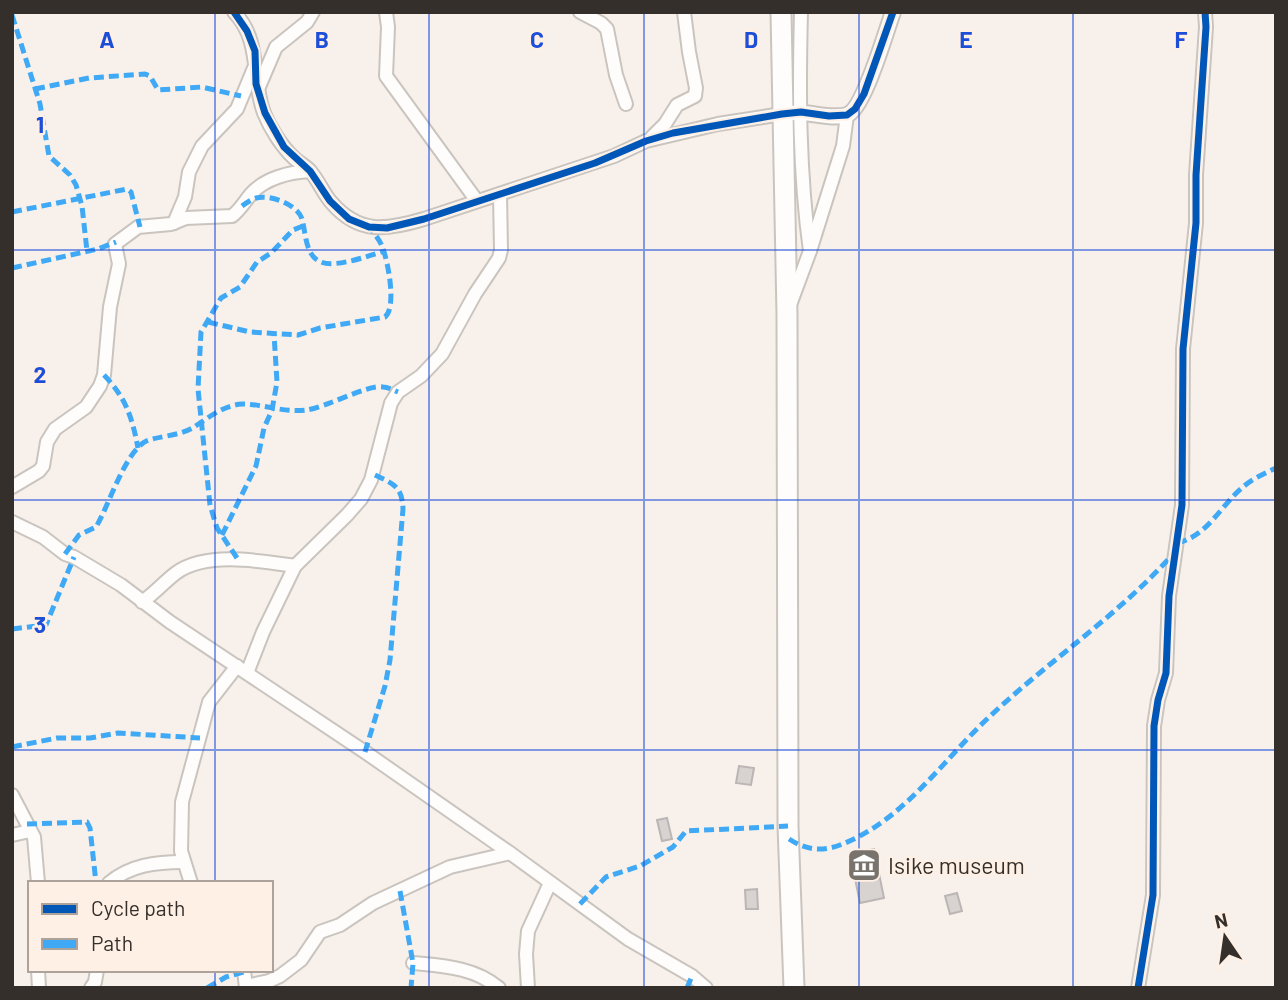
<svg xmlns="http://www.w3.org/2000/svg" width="1288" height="1000" font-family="Barlow,sans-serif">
<rect width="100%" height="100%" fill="#f8f1eb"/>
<g fill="#d8d2d1" stroke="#bbb6b5" stroke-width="2">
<path d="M739 766 754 768 751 785 736 783Z"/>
<path d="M667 818 672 839 662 841 657 820Z"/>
<path d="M874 849 884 898 860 903 850 854Z"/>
<path d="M757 889 758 909H746L745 890Z"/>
<path d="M957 893 962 911 950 914 945 896Z"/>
</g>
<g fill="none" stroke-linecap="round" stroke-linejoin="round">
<g stroke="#cac4bf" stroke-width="16">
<g id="minor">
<path d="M234 12C262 41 251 79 264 113 270 128 282 147 294 158 299 163 306 166 310 171 319 181 323 193 331 202 359 235 387 230 424 219L614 156 646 141 718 124 782 114"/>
<path d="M386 12 388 27 386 76 477 201"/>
<path d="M580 12 601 23 607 29 616 75 626 104"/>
<path d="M801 12C799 92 799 172 810 251"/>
<path d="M258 89 276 47 307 22 313 12"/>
<path d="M652 137 665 124 677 105 695 96 696 88 689 52 684 12"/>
<path d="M174 223 185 197 189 172 202 146 237 109 254 68"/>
<path d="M790 305 810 251 843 146 847 115"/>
<path d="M12 487 39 471 43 466 47 442 55 429 86 407 100 386 104 375 110 307 119 264 115 244 138 227 171 224 186 218 232 216C240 210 245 201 251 194 265 178 290 172 310 171"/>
<path d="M12 522 43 537 65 554 74 557 121 585 170 622 365 752 510 853 628 939 692 976 706 988"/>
<path d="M142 602C155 593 164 582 176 573 206 551 261 561 295 566"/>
<path d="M247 673 263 632 295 566 347 515 361 499 371 480 391 403 398 392 421 376 442 354 475 294 499 258 501 250 500 194"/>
<path d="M12 795 34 837 38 883"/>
<path d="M12 835 30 831"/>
<path d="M109 883C130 865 156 862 183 862"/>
<path d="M191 883 181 851 182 802 209 702 237 666"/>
<path d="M413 963C443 966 474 967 499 988"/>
<path d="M38 970 39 988"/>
<path d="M244 970 246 988"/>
<path d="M246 986 269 981 280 976 301 960 320 932 340 925 373 903 450 867 510 853"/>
<path d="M91 988 95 982 97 970"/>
<path d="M528 988 526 954 528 931 550 883"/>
<path d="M1138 988 1153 895 1154 726 1158 700 1166 673 1169 596 1182 505 1183 349 1196 223V175L1206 27 1205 12"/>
</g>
</g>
<g stroke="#cac4bf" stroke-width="18">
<path id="tertiary" d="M782 114C789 113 796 112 803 113 817 114 834 119 847 115 864 109 886 31 893 12"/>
</g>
<g stroke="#cac4bf" stroke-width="23">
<path id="trunk" d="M781 12 787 315 788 826 794 988"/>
</g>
<use href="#minor" stroke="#fefdfc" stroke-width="12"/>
<use href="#tertiary" stroke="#fefdfc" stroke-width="14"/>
<use href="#trunk" stroke="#fefdfc" stroke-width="19"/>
<g stroke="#3fa9f5" stroke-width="5" stroke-dasharray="10 5" stroke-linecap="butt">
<path d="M12 15 40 104 49 156 70 175 76 185 82 206 87 251"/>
<path d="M35 89 89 78 145 74 150 76 158 90 202 87 241 96"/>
<path d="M242 206C246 203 252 199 256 198 270 194 298 205 302 219 306 233 305 256 321 262 335 268 369 256 384 251"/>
<path d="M12 212 127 189 131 192 140 227"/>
<path d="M12 268 98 249 116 242"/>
<path d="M208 322 250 332 298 335 320 328 385 317C397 307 388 261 382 246 379 239 374 233 369 227"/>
<path d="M104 375C126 398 132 417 138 448"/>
<path d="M222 535 256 466 264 428 272 410 277 382 274 334"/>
<path d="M1177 543C1208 536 1220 506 1243 487 1252 479 1265 473 1276 468"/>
<path d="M65 554 79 535 96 527C109 505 123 458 143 443 152 436 179 437 194 427 208 418 224 405 242 404 263 404 284 413 306 410 325 408 368 384 383 387 388 387 393 390 398 392"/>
<path d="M237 558 217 528 210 505 198 389 201 332 221 298 240 287 257 262 271 253 293 230 303 226"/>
<path d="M12 629 46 625 74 557"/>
<path d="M12 747 57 738H90L118 733 200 738"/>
<path d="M365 752 385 686 390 660 403 509C402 485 393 484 373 474"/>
<path d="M27 824 87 822 90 828 96 883"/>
<path d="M789 839C814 855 832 850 858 837 910 810 945 759 987 719 1047 662 1119 615 1174 553"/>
<path d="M400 891 413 963 411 988"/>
<path d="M580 904 606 877 640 866 673 847 686 831 788 826"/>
<path d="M207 988 226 977 244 972"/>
<path d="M687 988 692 976"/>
</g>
<g stroke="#fef0e5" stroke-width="11">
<g id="cycleway">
<path d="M234 12 247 31 255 51 256 84 265 113 284 147 310 171 330 201 349 219 369 227 387 228 424 219 595 163 646 141 673 133 782 114 801 112 829 116 847 115 855 109 864 94 893 12"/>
<path d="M1138 988 1153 895 1154 726 1158 700 1166 673 1169 596 1182 505 1183 349 1196 223V175L1206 27 1205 12"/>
</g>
</g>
<use href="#cycleway" stroke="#0057b8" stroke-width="7"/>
</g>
<path fill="none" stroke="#1d4ed8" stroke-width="2" stroke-opacity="0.55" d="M215 12V883M429 12V988M644 12V988M859 12V988M1073 12V988M12 250H1276M12 500H1276M12 750H1276M215 970V988"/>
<defs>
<g id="museum-square" transform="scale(1.75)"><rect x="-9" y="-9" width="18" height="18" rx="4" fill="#79736e" stroke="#fef0e5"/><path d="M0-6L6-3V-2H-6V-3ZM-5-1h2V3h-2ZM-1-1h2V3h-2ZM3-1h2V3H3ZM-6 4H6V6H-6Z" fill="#fff"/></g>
</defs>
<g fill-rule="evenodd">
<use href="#museum-square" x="864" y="865"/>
</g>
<g text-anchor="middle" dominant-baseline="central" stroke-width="5" stroke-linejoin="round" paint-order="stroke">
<g font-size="23" fill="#342f2b" stroke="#fef0e5" text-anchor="start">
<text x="888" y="865">Isike museum</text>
</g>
</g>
<g font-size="23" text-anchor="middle" font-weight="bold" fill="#1d4ed8" stroke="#fef0e5" stroke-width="5" stroke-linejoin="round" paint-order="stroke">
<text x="107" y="48">A</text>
<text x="322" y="48">B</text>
<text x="537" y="48">C</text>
<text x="751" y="48">D</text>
<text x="966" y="48">E</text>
<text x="1181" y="48">F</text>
<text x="40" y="133">1</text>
<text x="40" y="383">2</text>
<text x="40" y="633">3</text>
</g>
<rect width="1288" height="1000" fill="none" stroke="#342f2b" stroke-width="28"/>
<rect x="28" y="881" width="245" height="91" fill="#fef0e5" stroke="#ada39b" stroke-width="2"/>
<rect x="42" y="904" width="35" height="10" fill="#0057b8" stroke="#ada39b" stroke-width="2"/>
<text x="91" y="916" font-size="21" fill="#342f2b">Cycle path</text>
<rect x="42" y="939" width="35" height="10" fill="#3fa9f5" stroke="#ada39b" stroke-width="2"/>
<text x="91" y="951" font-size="21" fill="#342f2b">Path</text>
<g transform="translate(1225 937) rotate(347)" stroke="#fef0e5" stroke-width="5" paint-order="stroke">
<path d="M0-5L12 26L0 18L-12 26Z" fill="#342f2b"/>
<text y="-10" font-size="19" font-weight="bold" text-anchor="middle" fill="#342f2b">N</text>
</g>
</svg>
